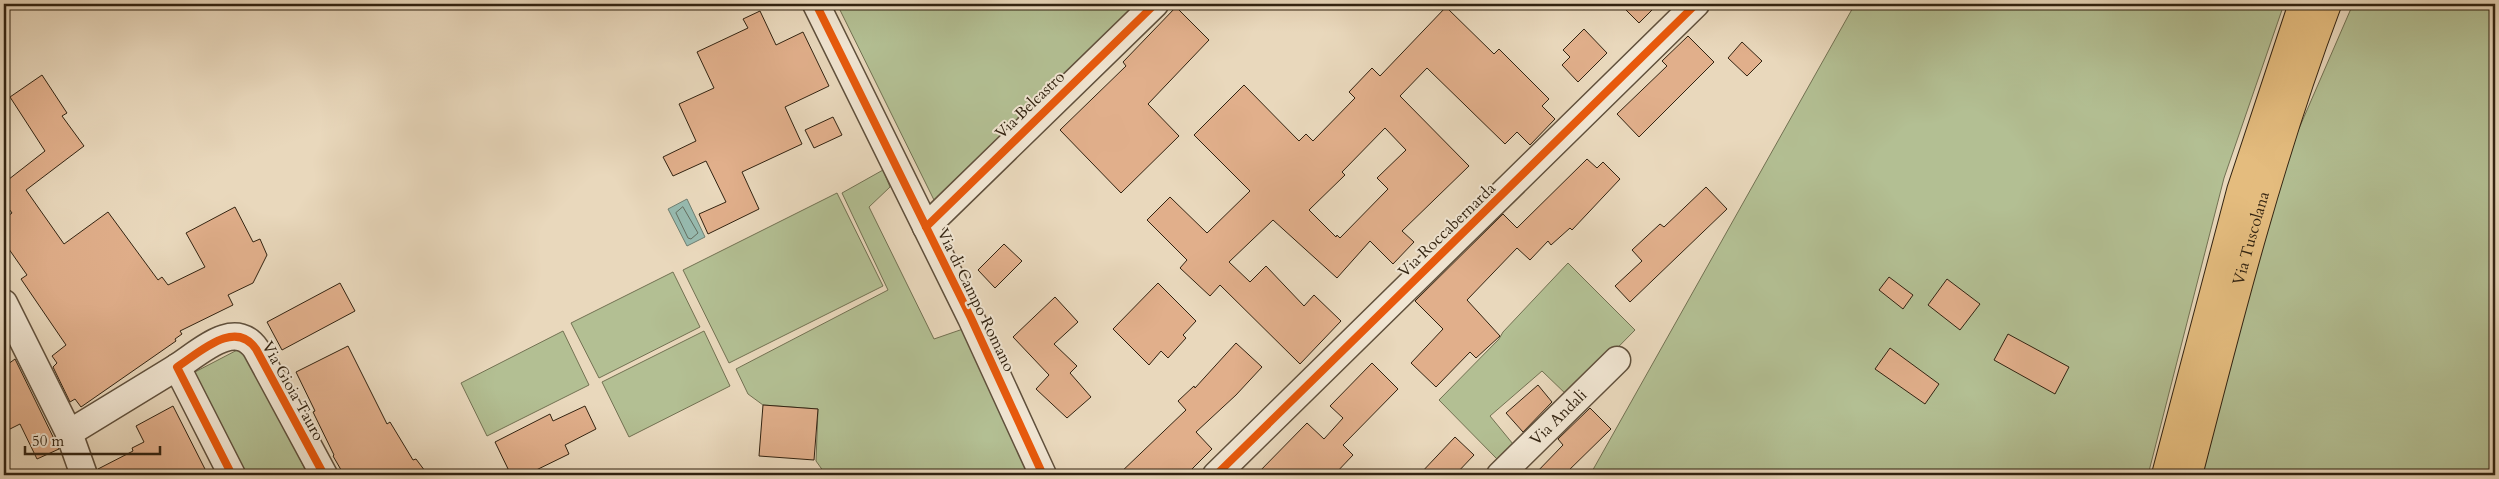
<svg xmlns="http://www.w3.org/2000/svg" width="2499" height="479" font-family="Cardo,serif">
<rect width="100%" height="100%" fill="#e9d8bc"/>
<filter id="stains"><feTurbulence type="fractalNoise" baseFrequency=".004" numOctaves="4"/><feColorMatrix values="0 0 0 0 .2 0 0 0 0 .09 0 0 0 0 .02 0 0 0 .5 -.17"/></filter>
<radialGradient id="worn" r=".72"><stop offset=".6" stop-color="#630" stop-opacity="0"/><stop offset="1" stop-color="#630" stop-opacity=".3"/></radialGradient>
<g fill="#b3bf93" stroke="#727152">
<path d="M837 4H1136L934 200Z"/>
<path d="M1855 4H2284L2224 178 2148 475H1590Z"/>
<path d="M2353 4H2495V475H2202L2268 204 2294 140Z"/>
<path d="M883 170 890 187 869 207 934 339 963 329 1033 475H845L842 471 836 475H826L816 461 818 409 763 405 748 394 736 369 888 290 842 193Z"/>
<path d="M837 193 883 286 729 363 683 270Z"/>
<path d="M1568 263 1635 330 1569 397 1542 371 1490 416 1513 444 1497 459 1439 400 1499 339 1503 332Z"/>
<path d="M673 272 700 327 599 378 571 323Z"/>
<path d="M563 331 589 385 487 436 461 383Z"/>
<path d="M704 331 730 386 629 437 602 382Z"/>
<path d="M243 347 308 475H245L193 373Z"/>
</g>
<path fill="#97baaf" stroke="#6f7e70" d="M687 199 705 237 687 246 668 209Z"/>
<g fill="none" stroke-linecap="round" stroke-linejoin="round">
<path stroke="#646e60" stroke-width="1" d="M683 207 698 233 691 239 688 238 676 213Z"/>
</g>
<g fill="#e1af8b" stroke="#322311" fill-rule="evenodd">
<path d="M1620 4H1658L1639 23Z"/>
<path d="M1176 7 1209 40 1148 104 1179 136 1121 193 1060 130 1126 66 1123 62Z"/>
<path d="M1446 7 1494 54 1499 49 1549 99 1542 106 1555 119 1530 145 1517 132 1505 144 1427 68 1400 96 1469 166 1402 231 1414 242 1393 264 1370 241 1337 278 1273 220 1229 262 1250 282 1266 266 1304 306 1314 295 1341 321 1300 364 1220 285 1210 296 1180 268 1187 260 1147 220 1170 197 1207 233 1250 191 1194 135 1244 85 1299 141 1306 134 1313 141 1355 98 1349 92 1372 68 1380 76ZM1385 128 1406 150 1377 178 1388 189 1340 238 1337 235 1336 237 1309 210 1345 175 1342 172Z"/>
<path d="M760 11 776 45 803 32 829 86 785 107 802 144 742 172 759 209 708 234 699 214 726 202 706 161 673 176 663 157 696 141 679 104 714 88 697 52 748 28 743 19Z"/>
<path d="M1584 29 1607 53 1578 82 1562 65 1570 57 1563 50Z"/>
<path d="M1688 36 1714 62 1639 137 1617 114 1667 66 1662 61Z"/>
<path d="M1742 42 1762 61 1747 76 1728 58Z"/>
<path d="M42 75 67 113 62 116 84 146 26 190 64 244 108 212 158 280 162 277 168 285 205 267 186 233 235 207 253 242 260 239 267 255 253 283 228 295 233 305 180 331 182 334 175 339 176 341 81 407 75 399 70 402 53 367 57 363 52 356 66 345 21 279 27 275 4 242V219L12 213 4 202V183L45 151 10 97Z"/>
<path d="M833 117 842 135 814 148 805 130Z"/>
<path d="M1587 159 1597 168 1603 162 1620 179 1572 230 1570 228 1551 245 1548 241 1530 260 1517 248 1467 300 1500 336 1476 358 1470 352 1436 387 1411 363 1443 329 1415 301 1503 214 1517 228Z"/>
<path d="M1706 187 1727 209 1630 302 1615 286 1642 261 1632 250 1660 224 1664 227Z"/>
<path d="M1004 244 1022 261 995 288 978 270Z"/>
<path d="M1889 277 1913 295 1903 309 1879 290Z"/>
<path d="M1947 279 1980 304 1960 330 1928 305Z"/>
<path d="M340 283 355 311 282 350 267 322Z"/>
<path d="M1158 283 1196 321 1183 335 1186 338 1168 358 1161 351 1149 365 1113 329Z"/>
<path d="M1055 297 1078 322 1054 344 1077 366 1070 373 1091 397 1067 418 1036 389 1049 375 1013 337Z"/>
<path d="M2008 334 2069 367 2055 394 1994 360Z"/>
<path d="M1236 343 1262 367 1236 395 1196 432 1212 449 1186 475H1118L1186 410 1178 401 1194 386 1195 388Z"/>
<path d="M348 346 387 424 390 422 413 460 416 459 428 475H344L333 456 334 455 313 412 315 411 296 372Z"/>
<path d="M1890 348 1939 384 1925 404 1875 369Z"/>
<path d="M15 359 59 449 37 459 20 424 4 432V367Z"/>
<path d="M1372 363 1398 389 1343 445 1353 455 1334 475H1256L1307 423 1324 439 1343 418 1330 406Z"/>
<path d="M1538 385 1552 402 1523 432 1506 413Z"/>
<path d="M763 405 818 409 814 460 759 456Z"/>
<path d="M173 406 208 475H99L98 469 133 451 132 448 144 442 136 426Z"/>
<path d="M585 406 596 429 565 445 569 454 526 475H511L495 442 550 414 553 421Z"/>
<path d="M1590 408 1611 429 1564 475H1534L1563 445 1558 439Z"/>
<path d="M1455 437 1474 455 1455 475H1419Z"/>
</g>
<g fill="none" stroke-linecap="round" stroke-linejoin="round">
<g stroke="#60503c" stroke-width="29">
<g id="minor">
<path d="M816 4 971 318 1043 475"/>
<path d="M926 227 1155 4"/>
<path d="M4 303 69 433 84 475"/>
<path d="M69 433 177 367"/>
<path d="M232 475 177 367C199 353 235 318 256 349L324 475"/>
<path d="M1216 475 1696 4"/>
<path id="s1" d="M1500 475 1617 360"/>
</g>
</g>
<g stroke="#322311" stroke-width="30">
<g id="major">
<path d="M2166 475 2241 191 2303 4"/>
<path id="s2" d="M2188 475C2229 316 2269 158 2327 4"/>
</g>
</g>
<use href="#minor" stroke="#f1e6d3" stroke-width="26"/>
<use href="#major" stroke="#e4bc7e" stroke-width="28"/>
<g stroke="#f1e6d3" stroke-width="11">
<g id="cycleway">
<path d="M816 4 971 318 1043 475"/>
<path d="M926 227 1155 4"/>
<path d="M232 475 177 367C199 353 235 318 256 349L324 475"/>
<path d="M1216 475 1696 4"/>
</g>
</g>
<use href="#cycleway" stroke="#e8590c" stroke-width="8"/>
</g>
<g text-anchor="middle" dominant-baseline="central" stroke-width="4" stroke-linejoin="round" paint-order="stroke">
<g font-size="16" fill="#322311" stroke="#f1e6d3">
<text transform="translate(1030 105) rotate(-44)">Via Belcastro</text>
<text transform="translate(1447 230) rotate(-44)">Via Roccabernarda</text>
<text stroke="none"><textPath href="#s2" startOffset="245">Via Tuscolana</textPath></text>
<text transform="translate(976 300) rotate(64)">Via di Campo Romano</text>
<text transform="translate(293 391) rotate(61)">Via Gioia Tauro</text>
<text stroke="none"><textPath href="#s1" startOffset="82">Via Andali</textPath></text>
</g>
</g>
<rect width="2499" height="479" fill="none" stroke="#e9d8bc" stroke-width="20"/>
<rect x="5" y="5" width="2489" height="469" fill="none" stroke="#322311" stroke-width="2.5"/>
<rect x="10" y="10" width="2479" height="459" fill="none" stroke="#322311"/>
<path d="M25 446v8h135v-8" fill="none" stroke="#322311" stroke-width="2.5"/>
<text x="32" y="446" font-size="15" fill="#322311" stroke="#f1e6d3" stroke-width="4" paint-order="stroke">50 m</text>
<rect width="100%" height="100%" filter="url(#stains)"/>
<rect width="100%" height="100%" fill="url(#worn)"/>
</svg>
